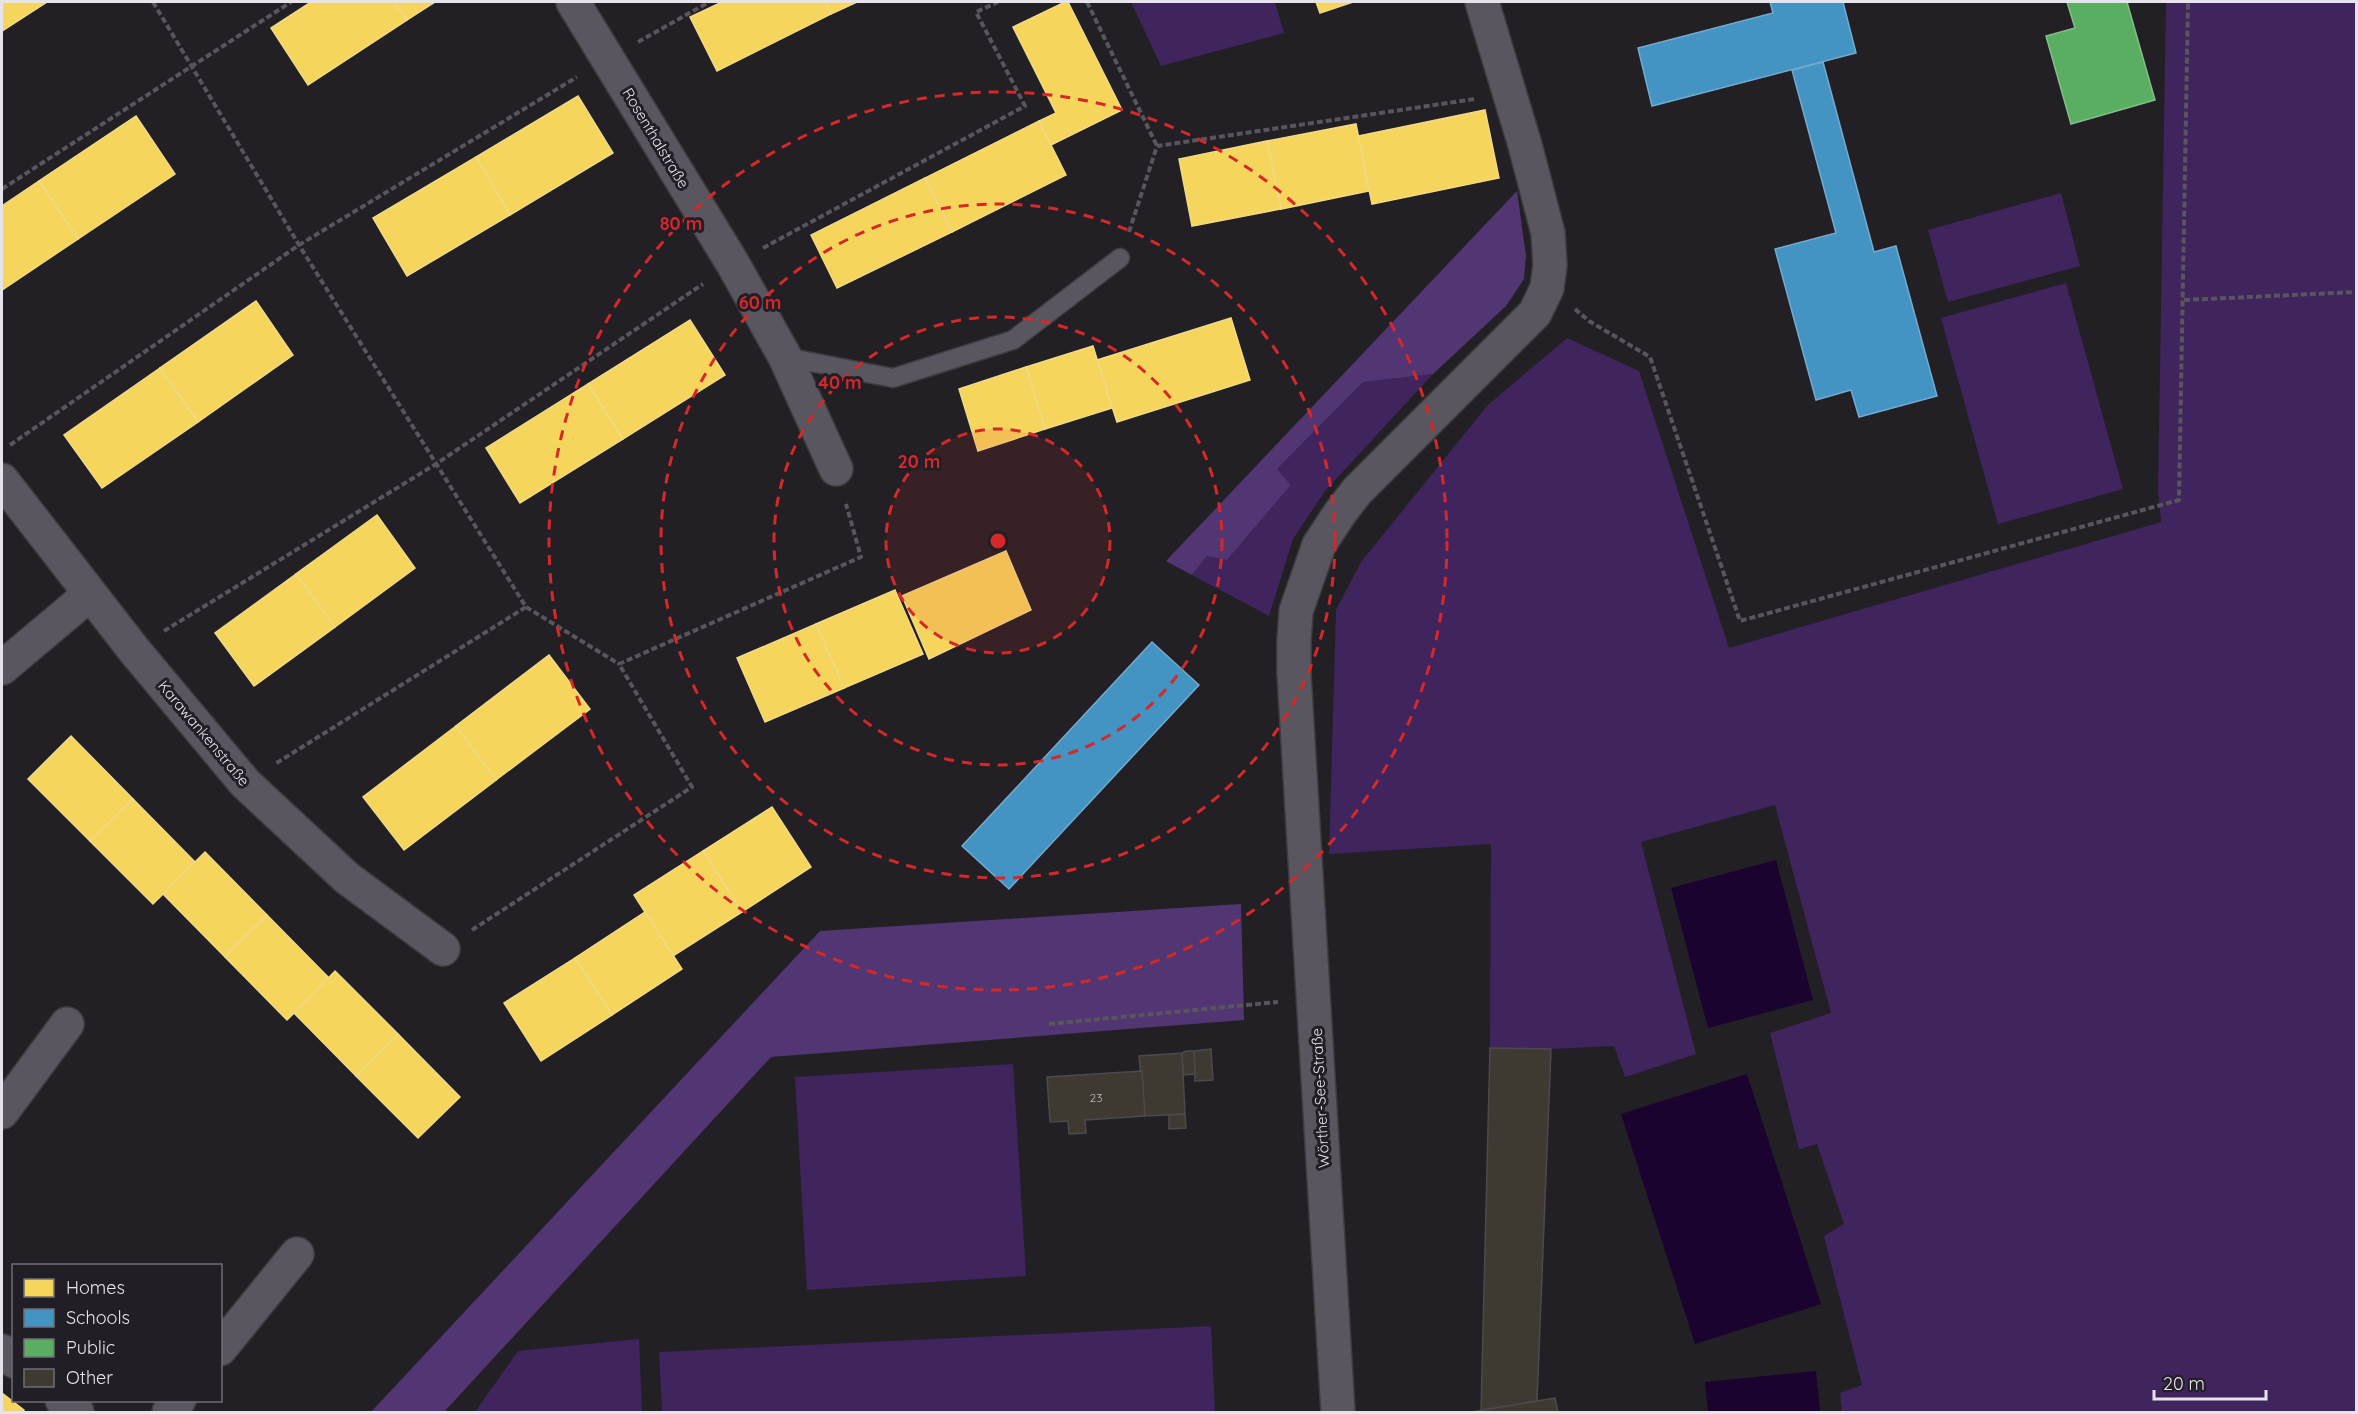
<svg xmlns="http://www.w3.org/2000/svg" width="2358" height="1414" font-family="Quicksand,sans-serif">
<rect width="100%" height="100%" fill="#222024"/>
<g fill="#3f245d">
<path d="M1131 2H1275L1284 33 1161 66Z"/>
<path d="M2166 2H2356V1412H1842L1840 1393 1862 1385 1824 1236 1844 1224 1817 1144 1799 1149 1770 1033 1831 1013 1775 805 1641 842 1696 1054 1625 1077 1614 1046 1551 1049 1490 1048 1491 844 1329 854 1336 610 1361 562 1487 406 1567 338 1639 371 1729 648 2161 522 2158 491Z"/>
<path d="M2061 193 2080 266 1948 302 1928 230Z"/>
<path d="M2066 283 2123 489 1998 524 1941 318Z"/>
<path d="M1433 374 1325 491 1293 539 1269 616 1192 575 1207 556 1227 560 1291 485 1277 469 1363 382Z"/>
<path d="M1013 1064 1026 1276 807 1290 795 1077Z"/>
<path d="M1211 1326 1215 1412H662L659 1352Z"/>
<path d="M639 1339 642 1412H475L518 1351Z"/>
</g>
<g fill="#523673">
<path d="M1517 191 1526 256 1524 279 1506 306 1433 374 1363 382 1277 469 1291 485 1227 560 1207 556 1192 575 1166 561Z"/>
<path d="M1241 904 1244 1020 771 1057 444 1412H371L820 931Z"/>
</g>
<g fill="#1a032e">
<path d="M1776 860 1813 1000 1708 1028 1671 888Z"/>
<path d="M1747 1074 1821 1304 1695 1344 1621 1114Z"/>
<path d="M1816 1371 1820 1412H1708L1705 1382Z"/>
</g>
<g fill="#f6d55c" stroke="#f1da87" stroke-width="1.5">
<path d="M2 2H47L2 31Z"/>
<path d="M311 2H394L407 20 308 85 271 28Z"/>
<path d="M394 2H435L407 20Z"/>
<path d="M722 2H825L831 14 717 71 690 17Z"/>
<path d="M825 2H857L831 14Z"/>
<path d="M1065 2H1068L1122 110 1051 145 1039 121 1056 113 1013 27Z"/>
<path d="M1316 2H1353L1320 13Z"/>
<path d="M578 96 613 153 510 215 476 157Z"/>
<path d="M1485 110 1499 178 1372 204 1358 136Z"/>
<path d="M136 116 175 174 78 239 39 181Z"/>
<path d="M1039 121 1066 175 952 232 925 178Z"/>
<path d="M1356 124 1369 191 1281 209 1267 141Z"/>
<path d="M1267 141 1281 209 1192 226 1179 159Z"/>
<path d="M476 157 510 215 407 276 373 218Z"/>
<path d="M925 178 952 232 837 288 811 235Z"/>
<path d="M39 181 78 239 2 290V206Z"/>
<path d="M256 301 293 355 198 422 160 368Z"/>
<path d="M1231 318 1250 380 1117 422 1097 360Z"/>
<path d="M690 320 725 375 623 439 588 384Z"/>
<path d="M1093 346 1112 408 1045 429 1026 367Z"/>
<path d="M1026 367 1045 429 978 451 959 389Z"/>
<path d="M160 368 198 422 102 488 64 435Z"/>
<path d="M588 384 623 439 520 503 486 448Z"/>
<path d="M377 515 415 568 335 627 296 574Z"/>
<path d="M1006 551 1031 610 929 659 902 596Z"/>
<path d="M296 574 335 627 254 686 215 633Z"/>
<path d="M895 590 923 654 844 688 816 624Z"/>
<path d="M816 624 844 688 765 722 737 658Z"/>
<path d="M549 655 590 709 496 780 456 726Z"/>
<path d="M456 726 496 780 404 850 363 797Z"/>
<path d="M71 736 133 799 90 841 28 779Z"/>
<path d="M133 799 195 862 153 904 90 841Z"/>
<path d="M772 807 811 867 742 912 703 851Z"/>
<path d="M703 851 742 912 673 956 634 895Z"/>
<path d="M205 852 267 915 225 957 163 894Z"/>
<path d="M645 912 682 969 612 1015 575 958Z"/>
<path d="M267 915 329 978 287 1020 225 957Z"/>
<path d="M575 958 612 1015 541 1061 504 1003Z"/>
<path d="M335 971 398 1034 356 1076 294 1013Z"/>
<path d="M398 1034 460 1097 418 1138 356 1076Z"/>
<path d="M2 1393 24 1410 22 1412H2Z"/>
</g>
<g fill="#4393c3" stroke="#74abcf" stroke-width="1.5">
<path d="M1770 2H1843L1856 53 1652 106 1638 48 1773 13Z"/>
<path d="M1823 62 1874 252 1896 246 1937 396 1859 417 1851 390 1816 400 1775 249 1836 233 1792 70Z"/>
<path d="M1152 642 1199 685 1009 889 962 846Z"/>
</g>
<path fill="#5aae61" stroke="#84be8a" stroke-width="1.5" d="M2067 2H2127L2155 100 2071 124 2046 36 2075 28Z"/>
<g fill="#3e3a32" stroke="#4c4a4a" stroke-width="1.5">
<path d="M1490 1048 1551 1049 1537 1401 1481 1411Z"/>
<path d="M1211 1049 1213 1080 1195 1081 1194 1051Z"/>
<path d="M1186 1051H1194L1195 1074 1183 1075 1182 1053Z"/>
<path d="M1182 1053 1185 1114 1145 1116 1139 1056Z"/>
<path d="M1142 1071 1145 1116 1085 1120 1086 1133 1069 1134 1068 1121 1050 1122 1047 1077Z"/>
<path d="M1185 1114 1186 1128 1169 1129V1115Z"/>
<path d="M1555 1398 1558 1412H1472L1537 1401Z"/>
</g>
<g fill="none" stroke-linecap="round" stroke-linejoin="round">
<g stroke="#3d3c3f" stroke-width="21">
<path id="lane" d="M785 357 893 378 1013 340 1120 258"/>
</g>
<g stroke="#3d3c3f" stroke-width="36">
<g id="street">
<path d="M573 2 733 264 785 357 836 469"/>
<path d="M2 480 134 650 245 783 347 878 443 949"/>
<path d="M2 668 90 594"/>
<path d="M2 1112 67 1024"/>
<path d="M220 1349 297 1254"/>
<path d="M2 1351 14 1361"/>
<path d="M62 1400 77 1412"/>
<path d="M169 1412 179 1400"/>
<path d="M1338 1412 1294 674V641L1296 611 1319 545 1340 513 1357 491 1535 313 1547 288 1550 265 1548 233 1525 145 1482 2"/>
</g>
</g>
<g stroke="#58555c" stroke-width="4" stroke-dasharray="6 3" stroke-linecap="butt">
<path d="M153 2 299 245 526 607 275 764"/>
<path d="M1087 2 1157 146"/>
<path d="M638 42 709 2"/>
<path d="M2 189 291 2"/>
<path d="M1129 232 1157 146 1475 99"/>
<path d="M763 248 1025 106 976 12 998 2"/>
<path d="M2184 300 2356 292"/>
<path d="M1575 309 1589 321 1650 357 1740 621 2179 500 2188 2"/>
<path d="M10 445 299 245 577 77"/>
<path d="M526 607 619 664"/>
<path d="M164 631 436 464 703 284"/>
<path d="M472 930 692 787 619 664 861 557 846 504"/>
<path d="M1049 1024 1278 1002"/>
</g>
<use href="#lane" stroke="#59565f" stroke-width="18"/>
<use href="#street" stroke="#59565f" stroke-width="33"/>
</g>
<circle cx="998" cy="541" r="112" fill="#d62828" fill-opacity=".12"/>
<g fill="none" stroke="#d62828" stroke-width="3" stroke-dasharray="10 8">
<circle cx="998" cy="541" r="112"/>
<circle cx="998" cy="541" r="224"/>
<circle cx="998" cy="541" r="337"/>
<circle cx="998" cy="541" r="449"/>
</g>
<g text-anchor="middle" dominant-baseline="central" stroke-width="6" stroke-linejoin="round" paint-order="stroke">
<g font-size="12" fill="#bcbabc">
<text x="1096" y="1097">23</text>
</g>
<g font-size="15" fill="#e6e4ea" stroke="#211e26">
<text transform="translate(656 138) rotate(59)">Rosenthalstraße</text>
<text transform="translate(204 733) rotate(50)">Karawankenstraße</text>
<text transform="translate(1320 1098) rotate(-93)">Wörther-See-Straße</text>
</g>
</g>
<circle cx="998" cy="541" r="9" fill="#d62828" stroke="#211e26" stroke-width="3"/>
<g font-size="18" text-anchor="middle" font-weight="bold" fill="#d62828" stroke="#211e26" stroke-width="6" stroke-linejoin="round" paint-order="stroke">
<text x="681" y="230">80 m</text>
<text x="760" y="309">60 m</text>
<text x="840" y="389">40 m</text>
<text x="919" y="468">20 m</text>
</g>
<rect width="2358" height="1414" fill="none" stroke="#e6e4ea" stroke-width="6"/>
<rect x="12" y="1264" width="210" height="138" fill="#211e26" stroke="#706d74" stroke-width="1.5"/>
<rect x="24" y="1279" width="30" height="18" fill="#f6d55c" stroke="#706d74" stroke-width="1.5"/>
<text x="66" y="1294" font-size="18" fill="#e6e4ea">Homes</text>
<rect x="24" y="1309" width="30" height="18" fill="#4393c3" stroke="#706d74" stroke-width="1.5"/>
<text x="66" y="1324" font-size="18" fill="#e6e4ea">Schools</text>
<rect x="24" y="1339" width="30" height="18" fill="#5aae61" stroke="#706d74" stroke-width="1.5"/>
<text x="66" y="1354" font-size="18" fill="#e6e4ea">Public</text>
<rect x="24" y="1369" width="30" height="18" fill="#3e3a32" stroke="#706d74" stroke-width="1.5"/>
<text x="66" y="1384" font-size="18" fill="#e6e4ea">Other</text>
<path d="M2154 1390v9h112v-9" fill="none" stroke="#e6e4ea" stroke-width="3"/>
<text x="2163" y="1390" font-size="18" fill="#e6e4ea" stroke="#211e26" stroke-width="4.5" paint-order="stroke">20 m</text>
</svg>
